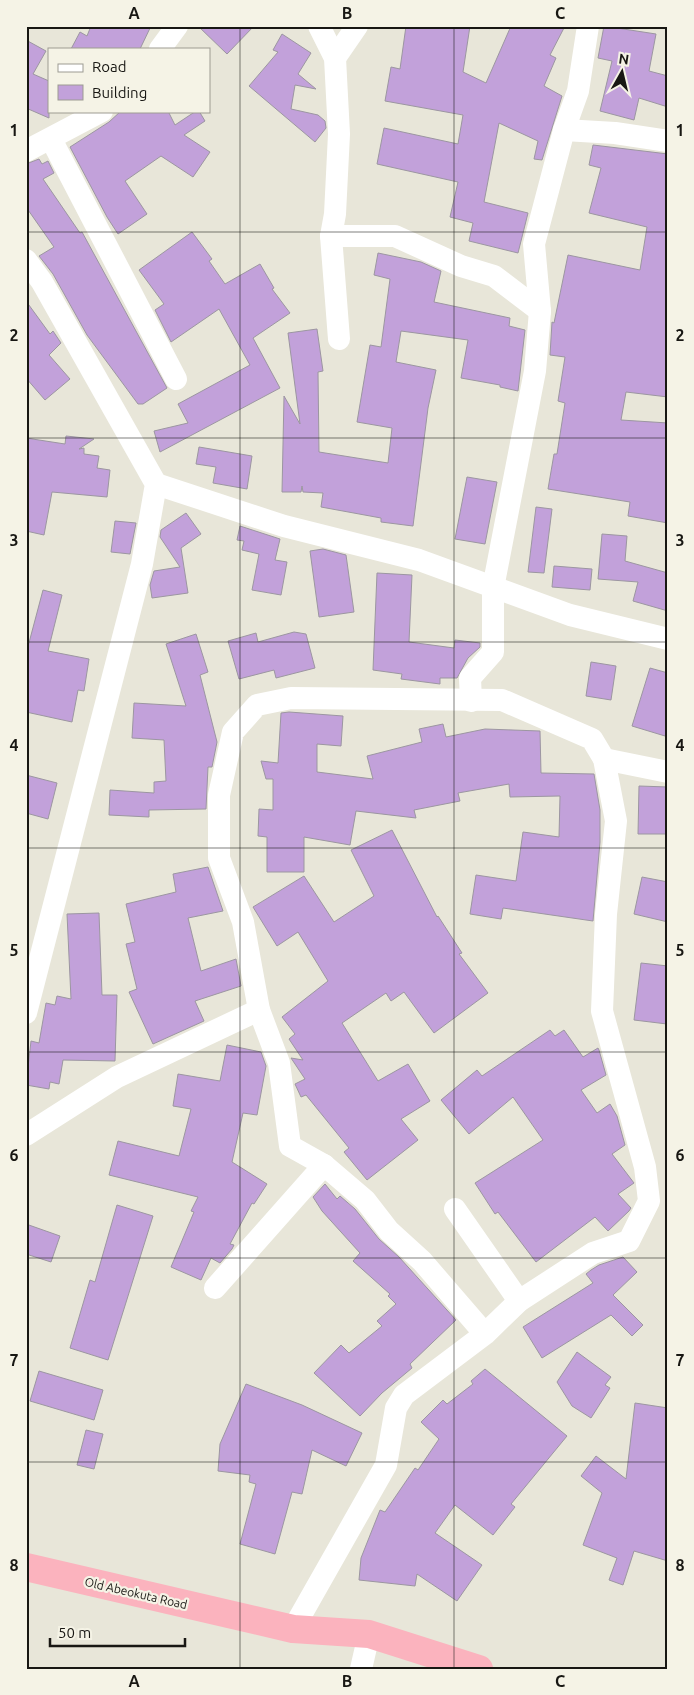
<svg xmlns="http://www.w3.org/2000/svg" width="694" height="1695" font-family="Ubuntu,sans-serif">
<rect width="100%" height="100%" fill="#e8e6d9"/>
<g fill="#c2a1da" stroke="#9c96a1">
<path d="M91 26H151L140 49H71L80 32 87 36Z"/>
<path d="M198 26H254L227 54Z"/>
<path d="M406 26H470L463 72 486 83 511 26H565L550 55 556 58 544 86 562 96 542 160 534 159 538 141 499 123 484 202 528 213 518 253 469 241 473 223 450 217 458 182 377 164 384 128 458 144 463 115 385 101 391 67 400 69Z"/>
<path d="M604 26 656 34 649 71 668 76V107L639 98 634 120 600 111 612 61 598 58Z"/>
<path d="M282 34 311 53 298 74 316 89 295 85 291 109 318 115 325 121 326 128 315 142 249 86 278 52 273 50Z"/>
<path d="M26 40 46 51 33 74 49 81V118L26 108Z"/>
<path d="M121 111H168L175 125 196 111H199L205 121 184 135 210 152 193 177 161 156 125 181 147 214 118 234 107 217 70 147 109 122Z"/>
<path d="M593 145 668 154V397L626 392 621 420 668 423V523L628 516 630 502 548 489 554 454H557L565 403 558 401 565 357 550 355 552 322 554 323 568 255 640 270 647 227 589 213 601 168 589 165Z"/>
<path d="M39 159 42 164 48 161 54 173 43 179 80 233 82 232 167 388 143 404H138L87 335 53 274 39 256 54 247 26 207V164Z"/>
<path d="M192 232 212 259 209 261 225 284 260 264 274 288 272 289 290 313 253 338 280 388 160 452 154 431 188 423 178 404 250 365 219 309 171 342 155 310 164 304 139 270Z"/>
<path d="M378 253 421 262 441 271 434 302 510 318 509 326 525 330 518 391 500 387V385L461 378 468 340 401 331 396 362 436 370 428 408 413 526 381 522V518L321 507 323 493 303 492 302 486 301 492H282L284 396 300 424 288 333 317 329 323 371 318 372 319 452 388 463 392 428 357 422 370 345 381 347 390 279 374 275Z"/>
<path d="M26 301 50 334 53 331 61 343 49 355 70 379 45 400 26 378Z"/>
<path d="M66 436 94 439 79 449 84 448V454L99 456 97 468 110 470 107 497 52 492 44 535 26 531V438L65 444Z"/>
<path d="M199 447 252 456 247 489 213 483 216 467 196 464Z"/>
<path d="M467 477 497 482 485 544 455 539Z"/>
<path d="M536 507 552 509 544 573 528 572Z"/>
<path d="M186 513 201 534 181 548 188 593 152 598 150 585 154 571 180 567 160 537 161 530Z"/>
<path d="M115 521 136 523 130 554 111 552Z"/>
<path d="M240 526 280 539 275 560 287 562 281 595 252 590 259 554 242 550 244 541 237 540Z"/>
<path d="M602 534 627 536 625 561 668 573V611L633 601 638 582 598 579Z"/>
<path d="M323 549 346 555 354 612 319 617 310 551Z"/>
<path d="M554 566 592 569 590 590 552 587Z"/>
<path d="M377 573 412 575 409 642 454 648 455 640 480 643V647L468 658 457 678H440V684L401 679 402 674 373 670Z"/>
<path d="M43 590 62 595 48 651 89 659 84 691 78 690 72 722 26 712V654Z"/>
<path d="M294 632 306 634 315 668 276 678 274 670 239 679 228 641 256 633 258 642Z"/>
<path d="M196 634 208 672 200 675 217 742 212 767H208L206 809 149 810V817L109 815 110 790 154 793V782L166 781 164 740 132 738 134 703 186 706 166 644Z"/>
<path d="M591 662 616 666 611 700 586 696Z"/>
<path d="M650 668 668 673V726L665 736 632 726Z"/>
<path d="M289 712 343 716 341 746 317 744V772L373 779 367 756 422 742 419 729 443 724 446 737 485 729 540 731 541 773 594 774 600 810V842L593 921 503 908 501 919 470 914 476 875 516 881 523 832 559 837 560 796 510 797 509 784 458 793 460 801 414 810 416 818 356 811 350 845 304 837V872H267V837L258 836 259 809 273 810V779H266L261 761 278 763 281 713Z"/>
<path d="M26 775 57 783 48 819 26 813Z"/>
<path d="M639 786 668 787V834H638Z"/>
<path d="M392 830 437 917 438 916 462 953 459 954 488 993 434 1033 404 992 391 1001 386 993 342 1023 378 1081 408 1064 430 1101 401 1119 418 1140 367 1180 344 1152 349 1148 306 1095 301 1097 295 1084 305 1079 291 1058 303 1060 289 1039 295 1034 282 1017 328 981 298 932 277 946 253 907 304 876 334 922 374 896 351 850Z"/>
<path d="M208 867 223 911 188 918 201 971 236 959 241 986 195 1001 204 1021 153 1044 129 992 137 989 126 944 135 942 126 904 176 892 173 874Z"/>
<path d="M642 877 668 882V922L634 914Z"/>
<path d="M99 913 102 995H117L115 1061 63 1060 59 1084 50 1082 49 1089 26 1085 31 1041 39 1043 46 1003 55 1005 57 996 71 999 67 914Z"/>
<path d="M641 963 668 966 667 1024 634 1020Z"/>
<path d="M550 1030 555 1036 564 1030 583 1057 598 1048 599 1050 606 1075 581 1090 597 1113 610 1104 617 1116 625 1145 612 1154 634 1183 618 1194 631 1208 629 1211 608 1231 595 1217 536 1262 498 1212 495 1214 475 1183 543 1140 513 1097 469 1134 441 1100 477 1070 482 1076Z"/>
<path d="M227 1045 261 1052 266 1066 257 1115 243 1113 232 1162 267 1184 254 1204 252 1203 230 1244 234 1245 232 1249 220 1263 211 1258 201 1280 171 1267 194 1212 191 1211 198 1197 109 1175 118 1141 179 1156 191 1109 173 1106 178 1074 220 1081Z"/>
<path d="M325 1184 337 1199 340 1196 355 1209 379 1239 399 1257 456 1320 410 1364 412 1368 382 1393 360 1416 314 1373 341 1345 349 1353 382 1326 377 1321 396 1304 388 1296 390 1294 353 1261 360 1253 322 1211 313 1197Z"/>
<path d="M117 1205 153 1216 108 1360 70 1348 90 1280 95 1282Z"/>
<path d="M26 1224 60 1236 51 1262 26 1254Z"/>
<path d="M623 1257 637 1272 613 1295 643 1325 632 1336 611 1315 542 1358 523 1327 593 1283 586 1274 591 1270 599 1265Z"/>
<path d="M577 1352 611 1377 605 1385 610 1388 591 1418 572 1406 557 1382Z"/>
<path d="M485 1369 567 1436 511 1504 515 1507 493 1535 455 1505 435 1533 482 1565 457 1601 417 1574 415 1586 359 1580 361 1558 380 1510 385 1512 415 1468 418 1470 439 1439 421 1422 443 1400 447 1404 473 1384 471 1381Z"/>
<path d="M39 1371 103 1390 94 1420 30 1401Z"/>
<path d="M246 1384 302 1405 362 1433 346 1466 312 1450 302 1494 292 1492 275 1554 240 1544 256 1484 249 1482 250 1475 218 1471 220 1444Z"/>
<path d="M635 1403 668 1408V1561L634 1551 623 1585 609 1580 617 1558 583 1545 602 1493 581 1476 596 1456 626 1479Z"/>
<path d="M86 1430 103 1434 94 1469 77 1465Z"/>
</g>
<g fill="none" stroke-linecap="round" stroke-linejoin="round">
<g stroke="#fff" stroke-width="22">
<path d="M319 26 335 58 339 134 335 214 331 236 339 339"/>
<path d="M160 49 177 26"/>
<path d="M335 58 357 26"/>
<path d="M564 130 615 133 668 141"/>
<path d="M51 139 176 379"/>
<path d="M26 151 102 111"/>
<path d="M331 236H395L461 266 494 276 540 311"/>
<path d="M26 260 42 282 156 484 142 564 26 1013"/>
<path d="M156 484 284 526 419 560 570 615 668 639"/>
<path d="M471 701 470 678 493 652V588L535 371 540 311 534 244 564 130 578 91 588 26"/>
<path d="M604 759 668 772"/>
<path d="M26 1135 117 1077 259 1010"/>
<path d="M455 1209 519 1301"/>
<path d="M215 1288 324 1165"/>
<path d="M293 1629 386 1465 396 1408 404 1395 485 1334 519 1301 593 1253 629 1241 649 1201 645 1167 602 1011 606 914 616 821 604 759 592 739 502 700 291 698 257 705 233 732 219 795V858L243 922 259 1010 279 1063 290 1146 324 1165 365 1200 389 1231 422 1261 485 1334"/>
<path d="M361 1669 369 1634"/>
</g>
<path stroke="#fbb3be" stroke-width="28" d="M26 1567 293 1629 369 1634 479 1669"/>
</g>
<path fill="none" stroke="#181713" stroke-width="1" stroke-opacity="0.55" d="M240 26V1669M454 26V1669M26 232H668M26 438H668M26 642H668M26 848H668M26 1052H668M26 1258H668M26 1462H668"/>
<g text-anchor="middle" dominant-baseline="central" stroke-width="4.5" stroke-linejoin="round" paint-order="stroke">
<g font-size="12" fill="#181713" stroke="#f5f3e6">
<text transform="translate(136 1593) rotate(13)">Old Abeokuta Road</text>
</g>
</g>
<rect width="694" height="1695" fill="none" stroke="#f5f3e6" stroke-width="55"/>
<rect x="48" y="48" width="162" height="65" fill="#f5f3e6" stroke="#9d9b92"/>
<rect x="58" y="64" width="25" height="8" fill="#ffffff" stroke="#9d9b92"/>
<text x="92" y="72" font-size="15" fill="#181713">Road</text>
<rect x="58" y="85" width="25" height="15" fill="#c2a1da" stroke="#9d9b92"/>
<text x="92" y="98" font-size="15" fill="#181713">Building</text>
<g transform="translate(622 72) rotate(8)" stroke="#f5f3e6" stroke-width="4" paint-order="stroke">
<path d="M0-4L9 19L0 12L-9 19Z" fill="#181713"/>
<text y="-8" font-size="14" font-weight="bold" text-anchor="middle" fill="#181713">N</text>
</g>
<path d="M50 1638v8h135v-8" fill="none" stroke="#181713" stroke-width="2.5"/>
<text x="58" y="1638" font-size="15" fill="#181713" stroke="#f5f3e6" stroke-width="4" paint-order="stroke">50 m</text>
<rect x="28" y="28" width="638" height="1640" fill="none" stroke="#181713" stroke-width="2"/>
<g font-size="16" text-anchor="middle" font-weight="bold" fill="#181713">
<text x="134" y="19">A</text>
<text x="347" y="19">B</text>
<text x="560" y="19">C</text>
<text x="14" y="136">1</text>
<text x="680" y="136">1</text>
<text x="14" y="341">2</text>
<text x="680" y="341">2</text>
<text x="14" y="546">3</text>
<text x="680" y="546">3</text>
<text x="14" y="751">4</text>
<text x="680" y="751">4</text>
<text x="14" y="956">5</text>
<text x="680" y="956">5</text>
<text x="14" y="1161">6</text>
<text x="680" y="1161">6</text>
<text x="14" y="1366">7</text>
<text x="680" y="1366">7</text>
<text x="14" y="1571">8</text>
<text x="680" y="1571">8</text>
<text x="134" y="1687">A</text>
<text x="347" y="1687">B</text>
<text x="560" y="1687">C</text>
</g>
</svg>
